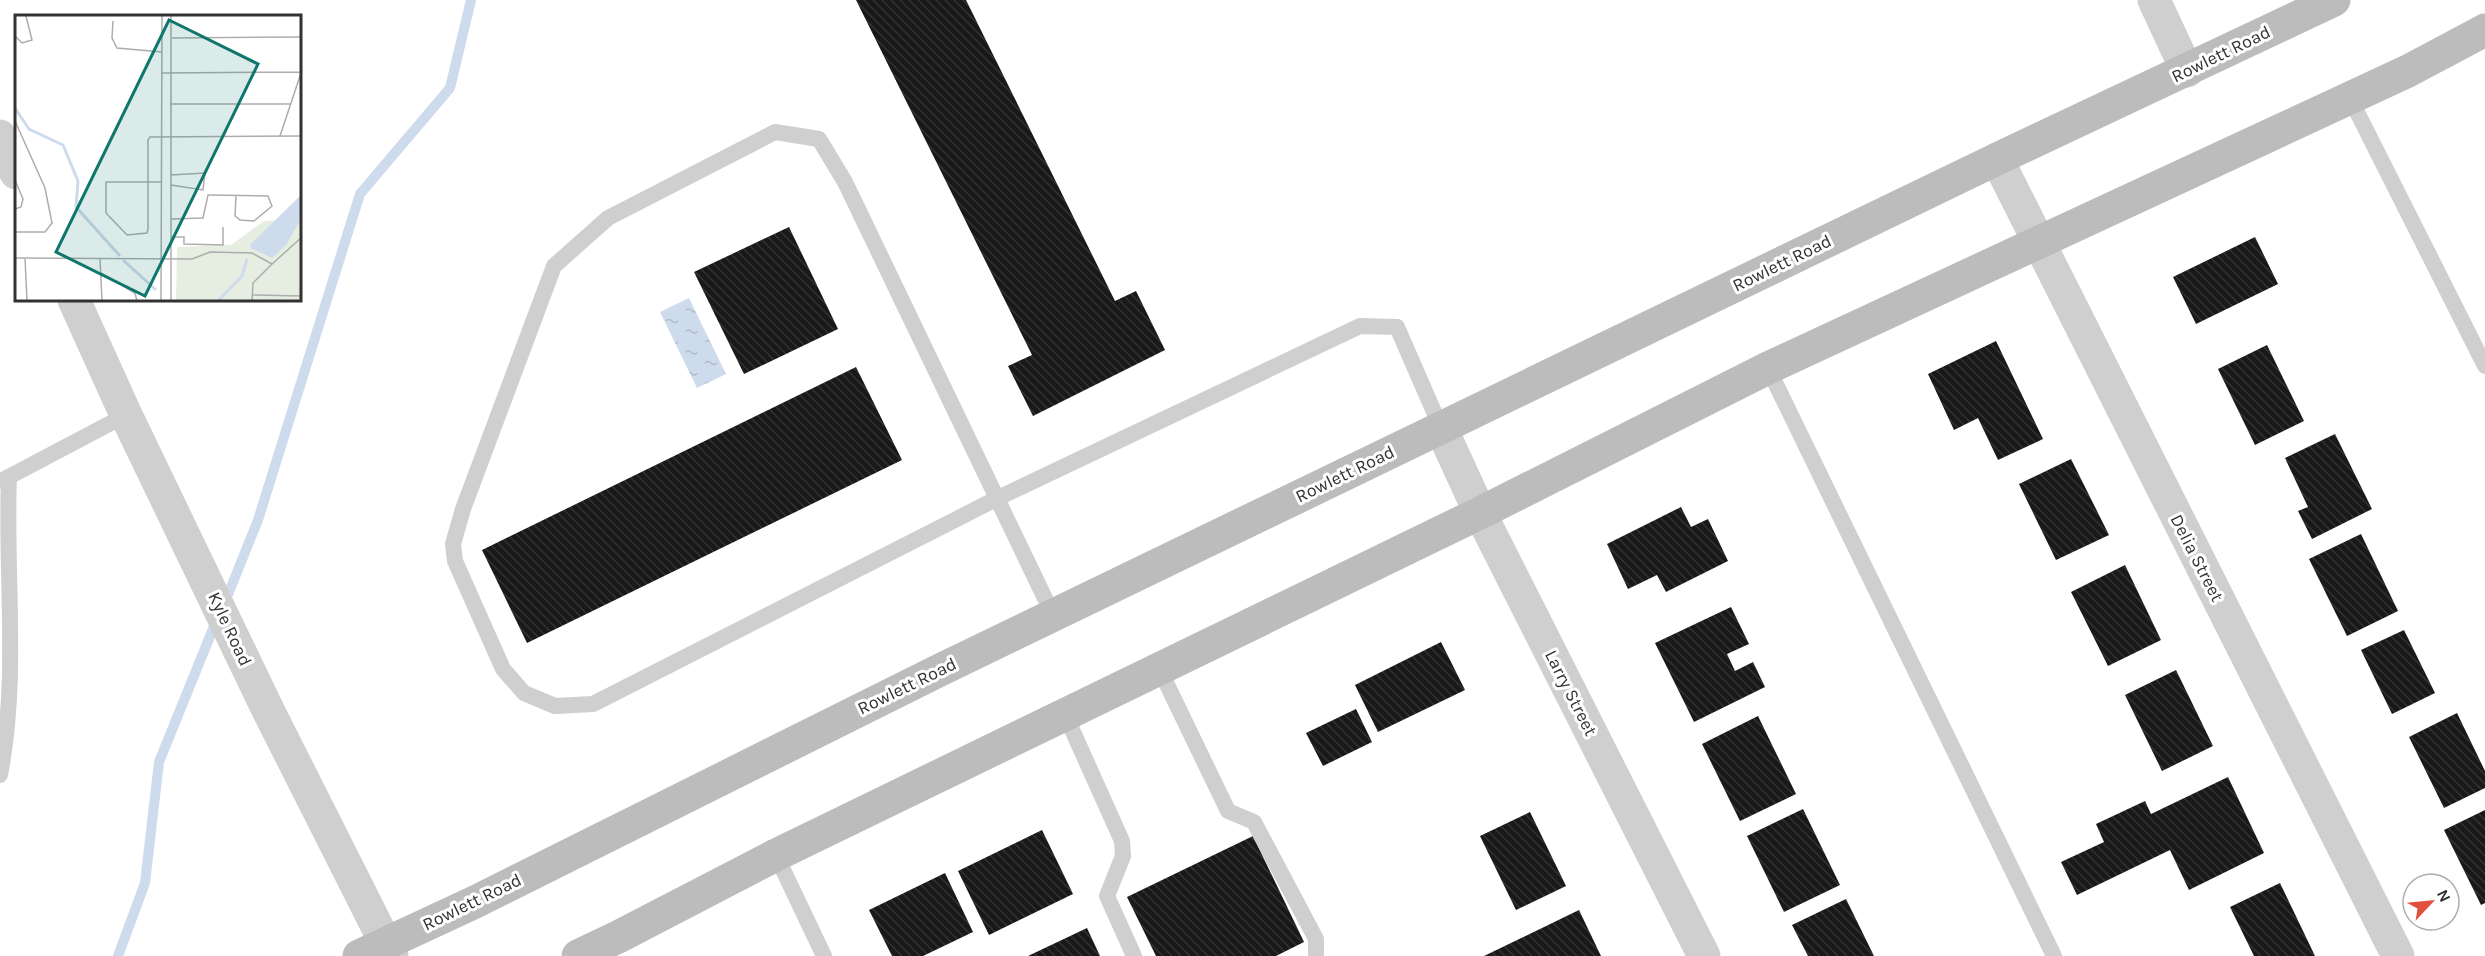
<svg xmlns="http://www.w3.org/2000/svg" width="2485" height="956" font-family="Karla,sans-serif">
<defs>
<pattern id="water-ripples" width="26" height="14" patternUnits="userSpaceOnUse" patternTransform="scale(1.5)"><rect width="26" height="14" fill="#cedbec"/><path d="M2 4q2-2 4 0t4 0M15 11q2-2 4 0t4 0" fill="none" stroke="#b1bccb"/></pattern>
<pattern id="building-back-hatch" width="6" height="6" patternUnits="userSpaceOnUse" patternTransform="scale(1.5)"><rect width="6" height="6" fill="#191919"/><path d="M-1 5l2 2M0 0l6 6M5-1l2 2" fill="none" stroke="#323232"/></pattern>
</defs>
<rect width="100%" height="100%" fill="#fff"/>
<path fill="url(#water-ripples)" d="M689 298 726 374 697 388 660 312Z"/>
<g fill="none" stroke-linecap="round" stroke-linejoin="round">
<g stroke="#cedbec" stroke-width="10">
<path d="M225 602 258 520 360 194 450 88 471 0"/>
<path d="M118 956 145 883 159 762 217 619"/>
</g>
</g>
<g fill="url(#building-back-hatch)">
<path d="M856 0H966L1115 301 1136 291 1165 350 1033 416 1008 366 1032 355Z"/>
<path d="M789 227 838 329 744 374 694 272Z"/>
<path d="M2255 237 2278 284 2196 324 2173 277Z"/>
<path d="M1996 341 2043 439 1998 460 1978 418 1954 430 1928 374Z"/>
<path d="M2267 345 2304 421 2255 445 2218 369Z"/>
<path d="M856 367 902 460 527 643 482 550Z"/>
<path d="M2335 434 2372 509 2312 539 2298 511 2308 507 2285 458Z"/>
<path d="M2071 459 2109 535 2056 560 2019 484Z"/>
<path d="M1681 507 1691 527 1708 519 1728 561 1666 592 1657 575 1628 589 1607 544Z"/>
<path d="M2361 534 2398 611 2347 636 2309 559Z"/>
<path d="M2125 565 2161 640 2108 666 2071 592Z"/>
<path d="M1731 607 1749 644 1727 654 1735 671 1753 662 1765 687 1694 722 1655 643Z"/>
<path d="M2404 630 2435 693 2392 714 2361 650Z"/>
<path d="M1441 642 1465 690 1378 732 1355 685Z"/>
<path d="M2176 670 2213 746 2162 771 2125 695Z"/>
<path d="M1356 709 1372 742 1323 766 1306 733Z"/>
<path d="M2457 713 2485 771V788L2444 808 2409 737Z"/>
<path d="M1758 716 1796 794 1740 821 1702 744Z"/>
<path d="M2228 777 2264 853 2189 890 2170 850 2077 895 2061 862 2104 842 2096 824 2145 801 2151 814Z"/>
<path d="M1803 809 1840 885 1784 912 1747 836Z"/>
<path d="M2485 810V903L2481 905 2444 830Z"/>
<path d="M1530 812 1566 886 1516 910 1480 836Z"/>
<path d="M1042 830 1073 894 989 935 958 871Z"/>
<path d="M1253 836 1304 942 1276 956H1156L1127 897Z"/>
<path d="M945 873 973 932 923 956H892L869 910Z"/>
<path d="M2280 883 2315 956H2254L2230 907Z"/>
<path d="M1846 899 1874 956H1808L1792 925Z"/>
<path d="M1579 910 1601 956H1484Z"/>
<path d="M1087 928 1100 956H1028Z"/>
</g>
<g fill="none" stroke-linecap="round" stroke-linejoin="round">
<g stroke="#cfcfcf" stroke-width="16">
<path d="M2350 98 2485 366"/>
<path d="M1768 368 2054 956"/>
<path d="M1 481 126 415"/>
<path d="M1053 615 845 182 819 139 775 132 608 218 554 266 463 509 453 544 455 561 503 669 524 693 555 706 593 704 998 498 1360 326 1397 327 1441 428"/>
<path d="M1159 668 1228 811 1254 822 1316 939V956"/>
<path d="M1065 714 1122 841 1123 856 1107 896 1134 956"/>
<path d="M0 775C19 677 5 576 9 477"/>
<path d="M776 855 824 956"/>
</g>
<g stroke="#cfcfcf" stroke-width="33">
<path d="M2154 0 2187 71"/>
<path d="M0 136 16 173"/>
<path d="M1997 159 2398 956"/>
<path d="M74 300 126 415 268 710 392 956"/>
<path d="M1441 428 1480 513 1704 956"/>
</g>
<g stroke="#bcbcbc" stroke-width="33">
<path d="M359 956 475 902 940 670 1997 159 2334 0"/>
<path d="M578 956 618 937 776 855 1480 513 1768 368 2408 71 2485 30"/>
</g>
</g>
<g text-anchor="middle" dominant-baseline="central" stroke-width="6" stroke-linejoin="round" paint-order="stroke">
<g font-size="18" fill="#323232" stroke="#fff">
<text transform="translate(2221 54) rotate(-26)">Rowlett Road</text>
<text transform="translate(1782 263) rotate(-26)">Rowlett Road</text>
<text transform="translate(1345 474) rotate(-26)">Rowlett Road</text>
<text transform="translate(2197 558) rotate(63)">Delia Street</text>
<text transform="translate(230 629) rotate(65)">Kyle Road</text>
<text transform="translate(907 686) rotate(-26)">Rowlett Road</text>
<text transform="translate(1571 693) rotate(63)">Larry Street</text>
<text transform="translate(472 902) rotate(-26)">Rowlett Road</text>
</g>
</g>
<g transform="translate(15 15)">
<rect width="286" height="286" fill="#fff"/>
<path d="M286 203V286H161L162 232 216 230 249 206Z" fill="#e5eee1"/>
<path d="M286 180V204L271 230 257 243 236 233 235 230Z" fill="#cedbec"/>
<path fill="none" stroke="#cedbec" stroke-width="3" d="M0 93 14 114 48 130 63 166 61 192 105 241M108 245 141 275M203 286 227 261 232 244"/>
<path fill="none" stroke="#adadad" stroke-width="1.5" d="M98 6 97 23 102 33 147 37M0 21 7 28 17 25 11 1M157 23 287 22M146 58 286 57M155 89H276M0 106 30 173 37 208 30 217H0M265 121 287 55M156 160 190 158 188 175 156 170M0 165 8 184 6 192 0 194M146 167H91V198L112 220 132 218 133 214V125L135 122 287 121M156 204 188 203 193 180H196L253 181 257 191 239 206 225 205 220 201 221 180M156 222H169V229L208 230V212M0 243 177 244 195 237 237 238 257 249 287 222M10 243 12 286M85 244 87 286M86 258 120 278 122 286M237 280 287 281M146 286 147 1M156 286V1M237 286 238 268 257 249"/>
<path fill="#0f766e" fill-opacity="0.15" stroke="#0f766e" stroke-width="3" d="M154 5 243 49 130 281 41 237Z"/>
<rect width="286" height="286" fill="none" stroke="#323232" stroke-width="3"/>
</g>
<g transform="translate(2431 902) rotate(64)"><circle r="28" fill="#ffffff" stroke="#adadad" stroke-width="1.5"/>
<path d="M0-4.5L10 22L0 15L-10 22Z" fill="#e0503c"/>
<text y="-9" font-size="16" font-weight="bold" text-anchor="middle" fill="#323232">N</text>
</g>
</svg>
